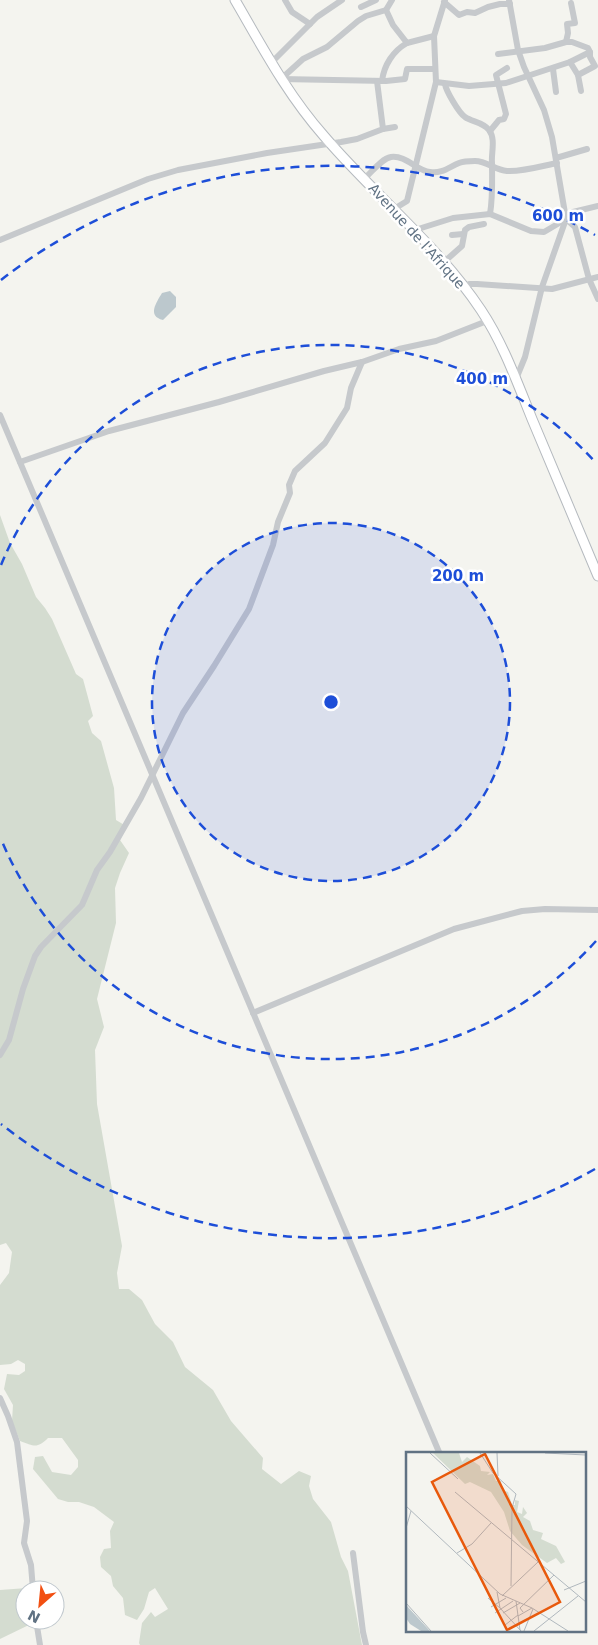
<svg xmlns="http://www.w3.org/2000/svg" width="598" height="1645" font-family="'DejaVu Sans',sans-serif">
<rect width="100%" height="100%" fill="#f4f4ef"/>
<g fill="#d4dcd0">
<path d="M0 515 10 543 22 564 36 597 45 608 52 619 76 674 83 679 93 716 88 721 92 733 101 741 114 788 116 820 126 826 120 840 129 853 120 873 115 888 116 923 97 999 104 1027 95 1050 97 1104 122 1246 117 1273 119 1289H129L142 1300 155 1324 173 1342 185 1367 213 1390 231 1421 263 1458 262 1469 281 1484 299 1471 311 1476 309 1486 313 1499 331 1522 341 1557 348 1571 362 1645H140L139 1643 142 1623 151 1612 155 1617 168 1609 155 1588 149 1592 144 1609 137 1620 125 1615 123 1598 113 1586 111 1576 101 1567 100 1557 104 1549 111 1548 110 1531 114 1522 94 1507 79 1502H68L58 1499 33 1469 35 1457 43 1456 52 1472 71 1475 78 1467V1460L62 1438H48C37 1449 34 1446 20 1441L12 1421 13 1405 4 1389 7 1374 19 1375 25 1371V1364L18 1360 11 1364 0 1365V1285L9 1273 12 1252 6 1243 0 1245Z"/>
<path d="M27 1588V1590H25V1620H34L35 1622 0 1639V1590Z"/>
</g>
<path fill="#bcc8cd" d="M170 291 176 297V307L163 320C147 316 156 303 162 293Z"/>
<g fill="none" stroke-linecap="round" stroke-linejoin="round">
<g stroke="#b5babf" stroke-width="11">
<path id="secondary" d="M235 0C263 48 287 94 324 136 374 195 437 244 481 310 503 343 517 382 532 419 554 471 576 524 598 576"/>
</g>
<g stroke="#c6c9cc" stroke-width="6">
<path d="M285 0 292 12 310 24"/>
<path d="M509 0 518 50 524 67 544 110 552 137 566 219 542 287 525 357 516 379"/>
<path d="M444 2 459 15 467 12 475 13 488 7 500 4H510"/>
<path d="M361 7 376 0"/>
<path d="M386 10 393 25 407 43 434 36"/>
<path d="M566 42 568 33 567 24 575 23 571 3"/>
<path d="M498 54 545 48 566 42H572L588 48 590 52V57L595 66 578 75 581 91"/>
<path d="M570 62 578 75"/>
<path d="M271 63 317 17 342 0"/>
<path d="M553 69 556 92"/>
<path d="M281 79 386 81 405 79 407 69H435"/>
<path d="M281 79 303 59 327 47 358 21 366 16 386 10 392 0"/>
<path d="M382 81C384 65 393 51 407 43"/>
<path d="M436 82 469 86 506 83 570 62 590 52"/>
<path d="M445 84C446 91 459 113 465 117 472 122 483 122 489 130 496 139 491 153 492 163 492 181 493 196 490 214"/>
<path d="M383 129 395 127"/>
<path d="M490 131 499 120 504 119 506 114 496 75 507 68"/>
<path d="M556 158 587 149"/>
<path d="M364 179C372 172 381 159 391 157 406 155 417 171 430 172 442 174 449 167 459 163 464 161 470 161 475 161 487 161 495 170 507 171 522 172 542 166 557 163"/>
<path d="M394 209 407 201 436 82 434 36 445 0"/>
<path d="M566 219 575 227 589 279 598 299"/>
<path d="M415 230 453 218 490 214 531 231 544 232 566 219 573 212 598 206"/>
<path d="M452 235 463 234"/>
<path d="M0 240 148 179 178 170 267 153 341 142 357 139 383 129 377 81"/>
<path d="M444 262 462 246 465 230 469 227 484 224"/>
<path d="M464 288 469 284H477L552 289 598 277"/>
<path d="M0 415 439 1452"/>
<path d="M20 462 109 431 219 402 324 371 362 362 399 349 436 341 487 321"/>
<path d="M253 1013 454 929 522 911 545 909 598 910"/>
<path d="M0 1055 9 1040 23 989 35 956 41 947 82 905 97 870 110 852 141 798 183 713 214 666 249 609 273 545 278 522 290 493 289 485 295 471 325 443 347 408 351 388 362 362"/>
<path d="M0 1398 8 1416 17 1442 27 1521 24 1543 31 1565 33 1590"/>
<path d="M353 1553 363 1632 366 1645"/>
<path d="M36 1620 40 1645"/>
</g>
<use href="#secondary" stroke="#fff" stroke-width="9"/>
</g>
<circle cx="331" cy="702" r="179" fill="#1d4ed8" fill-opacity=".12"/>
<g fill="none" stroke="#1d4ed8" stroke-width="2.5" stroke-dasharray="9 6">
<circle cx="331" cy="702" r="179"/>
<path d="M596 941A357 357 0 0 1 1 839M1 565A357 357 0 0 1 596 463"/>
<path d="M595 1169A536 536 0 0 1 1 1124M1 280A536 536 0 0 1 595 235"/>
</g>
<g text-anchor="middle" dominant-baseline="central" stroke-width="5" stroke-linejoin="round" paint-order="stroke">
<g font-size="14" fill="#607283" stroke="#fff">
<text transform="translate(417 236) rotate(48)">Avenue de l'Afrique</text>
</g>
</g>
<g transform="translate(406 1452)">
<rect width="180" height="180" fill="#f4f4ef"/>
<path d="M27 1H53L56 10 61 5 74 14 75 19 84 20 81 23 87 22 90 29H95L96 38 102 40 106 53H109V48L113 49 111 60 116 62 117 55 121 61 117 65 124 69 127 78 137 81 135 87 150 94 159 110 155 112 150 106 141 111 116 93 104 79 98 60 85 40 64 30 59 32Z" fill="#d4dcd0"/>
<path d="M0 153 24 179H15L4 172 0 166Z" fill="#bcc8cd"/>
<path fill="none" stroke="#b0b8be" stroke-width="1" d="M24 1 52 27M74 1 87 21 110 42 106 56 105 134M91 1 92 24M139 1 180 3M49 40 180 150M0 54 94 142 126 156 162 179M0 76 5 59M51 101 66 92 85 71M158 138 180 129M91 140 94 156 115 179M96 144 132 110M82 146 94 156M110 149 114 178M0 151 25 179M85 155 100 146M117 160 114 156 148 123M89 161 107 149M97 161 114 151M112 164 126 156M99 173 112 163M118 179 127 157M128 179 172 144"/>
<path fill="#e8590c" fill-opacity="0.15" stroke="#e8590c" stroke-width="2.5" d="M79 2 154 150 101 178 26 30Z"/>
<rect width="180" height="180" fill="none" stroke="#607283" stroke-width="2.5"/>
</g>
<circle cx="331" cy="702" r="8" fill="#1d4ed8" stroke="#fff" stroke-width="2.5"/>
<g font-size="15" text-anchor="middle" font-weight="bold" fill="#1d4ed8" stroke="#fff" stroke-width="5" stroke-linejoin="round" paint-order="stroke">
<text x="558" y="221">600 m</text>
<text x="482" y="384">400 m</text>
<text x="458" y="581">200 m</text>
</g>
<g transform="translate(40 1605) rotate(207)"><circle r="24" fill="#ffffff" stroke="#bfc7cd"/>
<path d="M0-4L9 19L0 12L-9 19Z" fill="#f24f11"/>
<text y="-8" font-size="14" font-weight="bold" text-anchor="middle" fill="#607283">N</text>
</g>
</svg>
